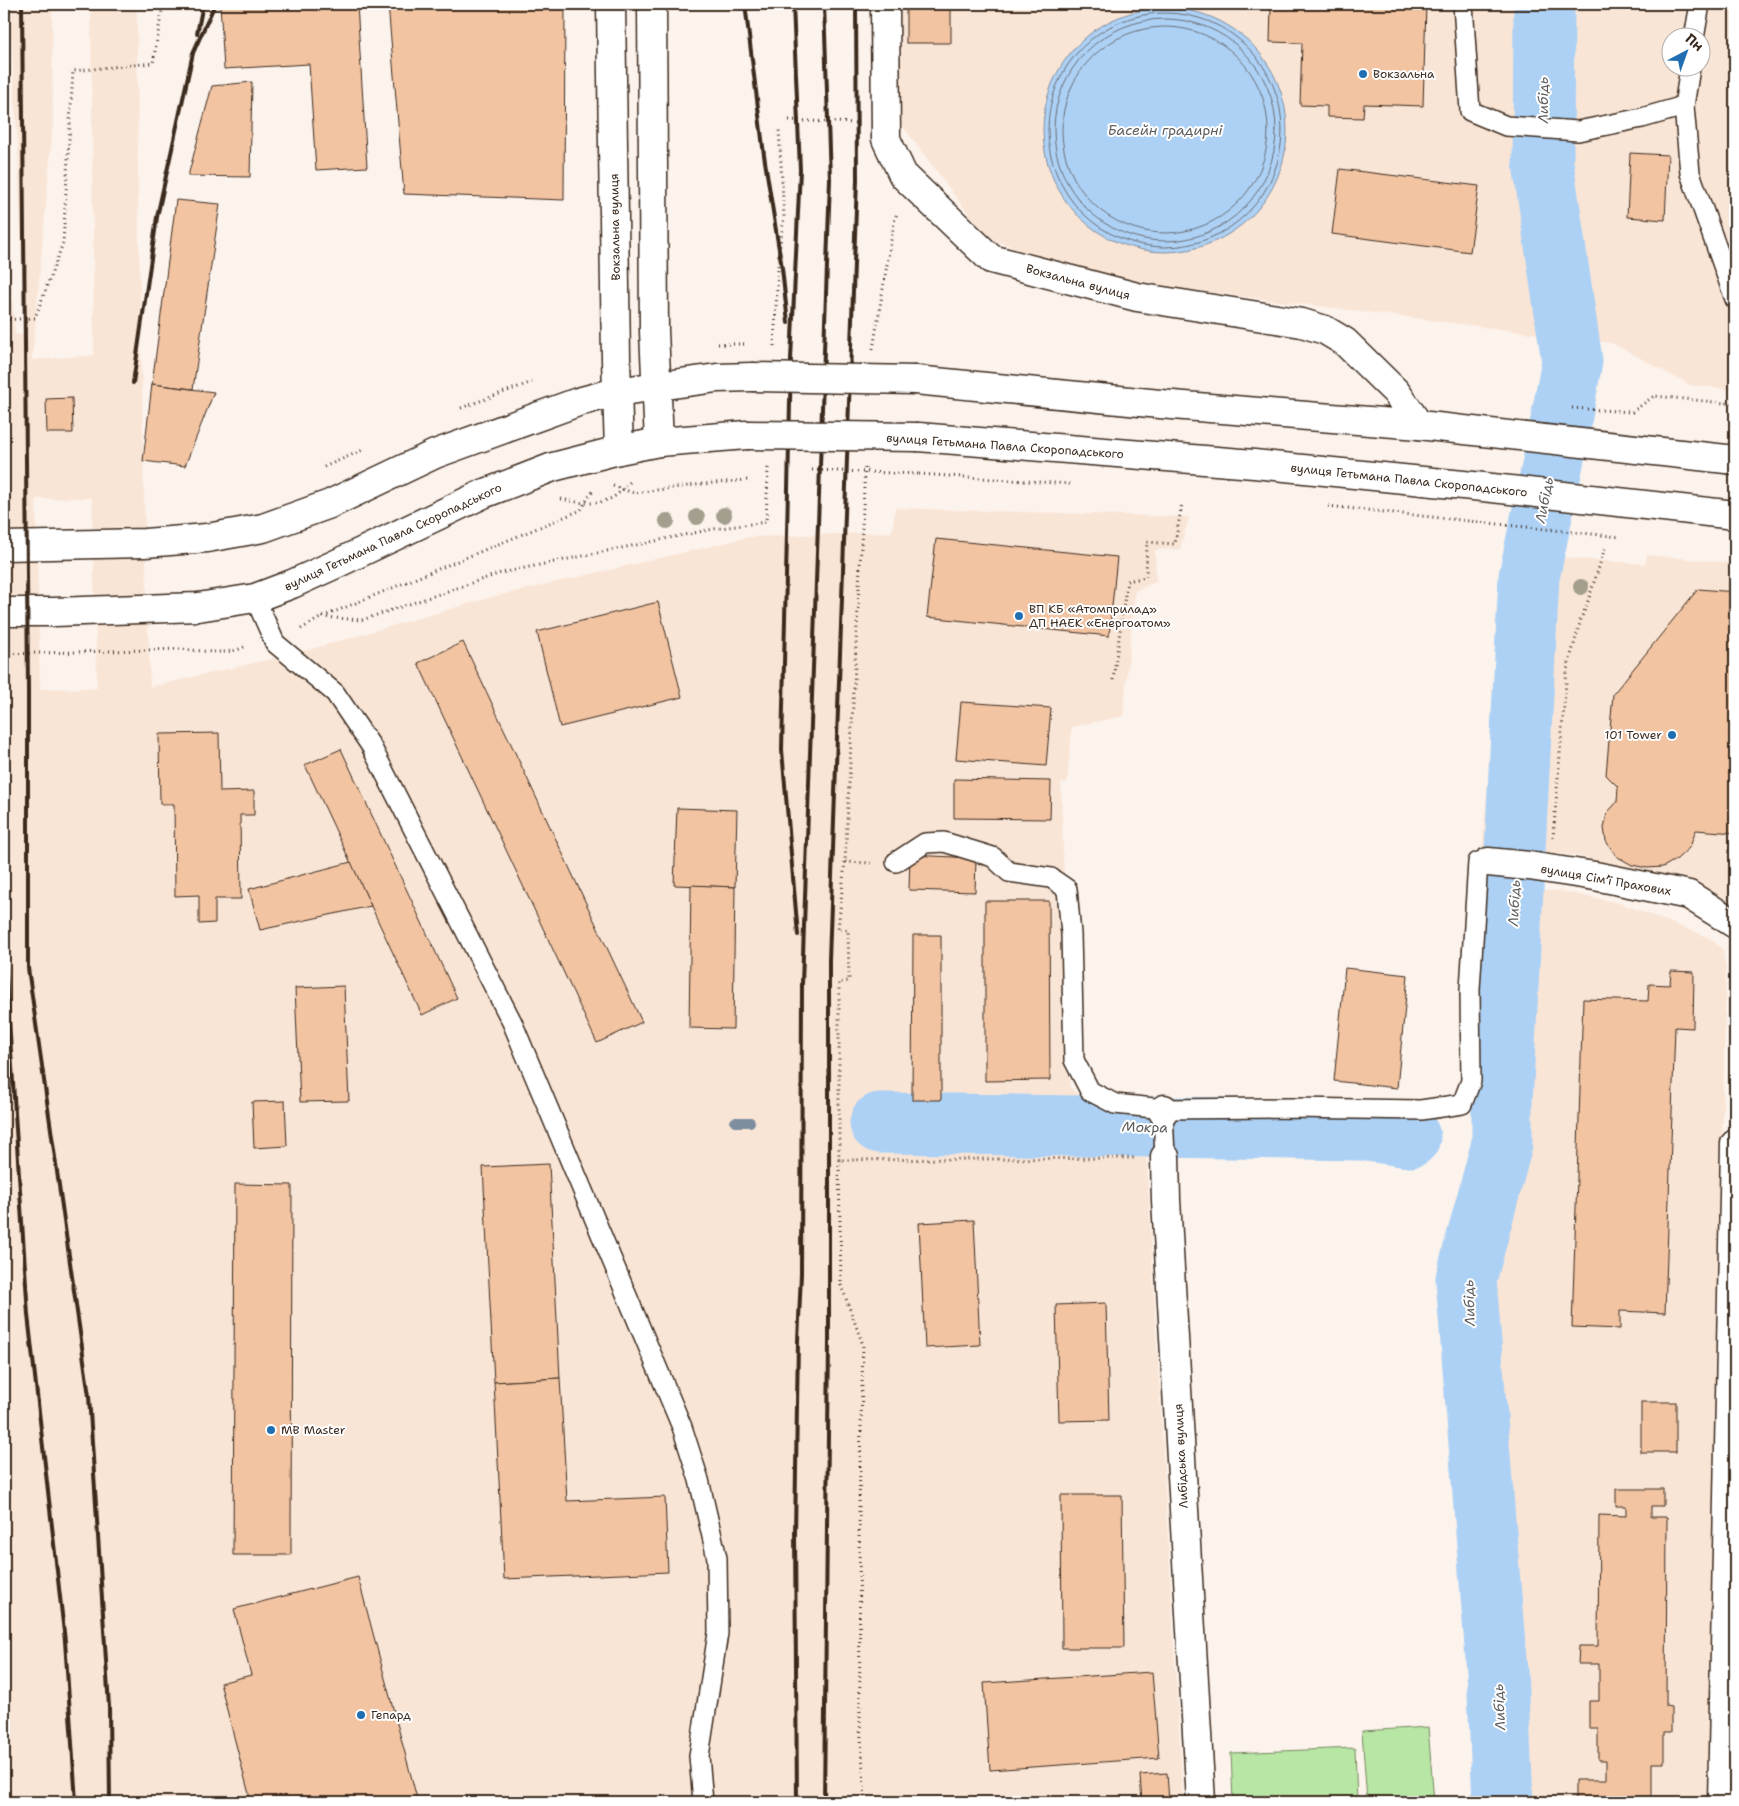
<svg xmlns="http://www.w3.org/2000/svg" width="1739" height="1806" font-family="'Shantell Sans',sans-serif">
<rect width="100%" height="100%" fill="#fcf3ec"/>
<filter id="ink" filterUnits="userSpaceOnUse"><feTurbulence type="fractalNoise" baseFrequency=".02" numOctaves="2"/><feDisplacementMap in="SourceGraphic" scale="10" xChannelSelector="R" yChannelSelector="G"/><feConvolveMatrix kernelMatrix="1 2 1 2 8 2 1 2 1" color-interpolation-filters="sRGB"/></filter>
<g filter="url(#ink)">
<g fill="#f9e5d6" fill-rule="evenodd">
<path d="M9 4H52L53 124 32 360 94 355 91 4H137L138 189 144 498 150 687 301 652 492 597 750 537 892 532 895 508 1189 517 1180 549 1155 550 1156 582 1135 591 1123 716 1072 727 1067 783H1061L1070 1088 1146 1150 1183 1802H4V195L15 334 24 335 18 147ZM92 498 97 688 40 689 36 499Z"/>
<path d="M898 4H1735V390L1690 385 1612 343 1134 283 1075 271 986 237 895 116ZM1672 38H1702V68H1672Z"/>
<path d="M1527 555 1645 564 1647 555 1735 563V921L1602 862 1574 855 1482 851 1505 586 1511 569Z"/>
<path d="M1534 891H1559L1620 903 1710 938 1723 950 1726 970 1707 1802H1525L1510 1600 1479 1266 1524 1125Z"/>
</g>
<g fill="#b7e6a5" stroke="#798862">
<path d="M876 1096 1087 1102 1156 1116 1159 1157 916 1148 927 1136 917 1124H879Z"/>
<path d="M1428 1727 1434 1802H1367L1362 1731Z"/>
<path d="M1355 1748 1357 1802H1233L1231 1753Z"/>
</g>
<circle fill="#add1f5" stroke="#7f8e9f" cx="1165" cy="130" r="122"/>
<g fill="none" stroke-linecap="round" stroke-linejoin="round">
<g stroke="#696d74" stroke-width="1">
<circle cx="1165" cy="130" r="117"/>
<circle cx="1165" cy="130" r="111"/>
<circle cx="1165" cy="130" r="103"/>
</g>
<path stroke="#7f8e9f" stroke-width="10" d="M735 1122H750"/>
<g stroke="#add1f5" stroke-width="61">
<path d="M880 1123 1361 1130 1410 1137"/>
<path d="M1503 1802 1497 1671 1466 1279 1502 1144V1104L1529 577 1556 448 1572 361 1543 163 1544 4"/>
</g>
</g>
<g fill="#f2c4a2" stroke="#3b2a1e">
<path d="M220 4H357L367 167 316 170 309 64 224 69Z"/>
<path d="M388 4H565L564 200 404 194Z"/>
<rect x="906" y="4" width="45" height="39"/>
<path d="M1271 4H1426L1423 106 1364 104 1363 118 1327 117V106L1300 105 1302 43 1270 42Z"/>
<path d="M252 82 250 177 188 176 212 86Z"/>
<path d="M1630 153 1668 155 1665 220 1627 217Z"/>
<path d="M1340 169 1479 186 1470 252 1332 234Z"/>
<path d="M176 200 220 204 193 389 152 384Z"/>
<path d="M152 384 214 392 185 466 143 461Z"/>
<path d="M72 398 73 433H47L46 399Z"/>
<path d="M936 539 1117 557 1109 636 927 617Z"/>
<path d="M1698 589 1735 592V833L1696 830 1690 847 1677 859 1663 867 1647 868 1632 865 1616 856 1606 841 1604 828 1607 813 1617 802 1618 787 1606 775 1613 694Z"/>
<path d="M658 602 682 697 560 727 537 632Z"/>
<path d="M463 642 642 1022 597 1043 418 663Z"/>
<path d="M961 702 1051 708 1046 766 956 759Z"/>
<path d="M219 733 220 792 254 791V815H240L241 899H215V923L199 924V895L175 896 174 804H160L159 734Z"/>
<path d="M341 749 457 998 422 1015 305 765Z"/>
<path d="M954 779 1051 781 1050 819 954 818Z"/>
<path d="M677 808 737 810 735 887 674 885Z"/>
<path d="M910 855 976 858 975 892 909 890Z"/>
<path d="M351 862 371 906 260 930 249 889Z"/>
<path d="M691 885 735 887 733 1029 689 1028Z"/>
<path d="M985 901H1049L1050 1080 985 1081Z"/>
<path d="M913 935H941V1100H912Z"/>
<path d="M1345 968 1408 975 1397 1088 1334 1081Z"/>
<path d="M1671 971 1694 972 1693 1028 1675 1027 1665 1313 1620 1311V1329L1572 1327 1583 999 1648 1001 1649 984 1670 985Z"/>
<path d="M344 986 349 1101 300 1102 295 988Z"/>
<path d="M285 1101 287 1146 254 1148 252 1102Z"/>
<path d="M549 1164 560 1378 494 1382 483 1167Z"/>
<path d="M235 1184 292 1185 291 1555H233Z"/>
<path d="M974 1220 980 1345 925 1348 919 1223Z"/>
<path d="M1106 1303 1109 1420 1059 1421 1056 1305Z"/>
<path d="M560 1378 567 1501 665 1497 668 1572 504 1579 494 1382Z"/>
<rect x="1641" y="1402" width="35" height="50"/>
<path d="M1616 1489H1663V1506H1651V1517H1667L1666 1706 1671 1707V1732H1664V1763H1652V1802L1575 1801V1780H1606V1760H1598V1729H1589V1701H1599V1664H1578L1579 1646H1598L1599 1515 1626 1516V1506H1616Z"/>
<path d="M1061 1495H1122L1124 1648H1062Z"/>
<path d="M358 1577 418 1802H251L220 1683 251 1675 234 1609Z"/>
<path d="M1152 1672 1159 1758 990 1770 984 1683Z"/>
<path d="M1167 1773 1169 1802H1142L1140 1775Z"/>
</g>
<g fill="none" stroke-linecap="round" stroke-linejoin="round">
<g stroke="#3b2a1e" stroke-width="22">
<g id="service">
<path d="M1463 4 1470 111 1506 126 1578 131 1642 118 1684 106"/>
<path d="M1694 38 1700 4"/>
<path d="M1690 68 1684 106 1690 173 1735 299"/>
<path d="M255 598 275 643 335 693 371 746 512 1022 682 1427 699 1480 717 1558 718 1633 699 1756 703 1802"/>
<path d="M896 862 925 843 944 842 993 857 1009 872 1051 878 1067 889 1071 934 1074 1060 1090 1091 1115 1104 1164 1109 1291 1108 1421 1110 1462 1104 1471 1081 1470 989 1478 862"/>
<path d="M1163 1112 1165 1157"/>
</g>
</g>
<g stroke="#3b2a1e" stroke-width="31">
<g id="minor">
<path d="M885 4 886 139 903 175 991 259 1137 297 1302 323 1325 330 1345 342 1396 392 1419 425"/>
<path d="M1488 862 1529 866 1595 876 1689 895 1735 924"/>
<path d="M1163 1112 1164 1109"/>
<path d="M1165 1157 1166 1200 1201 1802"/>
<path d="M1722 1802 1735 1144"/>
</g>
</g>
<g stroke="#3b2a1e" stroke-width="31">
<g id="tertiary">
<path d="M611 4 616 359 619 450"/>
<path d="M652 4 654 331 659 442"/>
</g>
</g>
<g stroke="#3b2a1e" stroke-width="31">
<g id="secondary">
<path d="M915 380 1160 404 1419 425 1735 460"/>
<path d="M918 437 1254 464 1483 487 1735 515"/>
<path d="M4 546 145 543 207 538 263 528 330 504 435 454 578 402 616 392 658 386 717 378 752 377"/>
<path d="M4 612H54L198 607 255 598 292 584 336 564 483 494 553 467 619 450 659 442 747 435"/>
</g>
</g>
<g stroke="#3b2a1e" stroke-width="3" stroke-dasharray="1 4" stroke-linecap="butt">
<path d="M789 120 855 123"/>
<path d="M4 320 35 318 63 243 73 71 153 63 163 4"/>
<path d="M774 346 779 251 784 217 779 129"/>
<path d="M873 349 894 222 897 213"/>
<path d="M461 408 532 382"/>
<path d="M1572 408 1632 412 1654 396 1735 404"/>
<path d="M324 467 365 449"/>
<path d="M865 468 845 862 871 863"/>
<path d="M919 474 1070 484"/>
<path d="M613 486 634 493 703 484 748 480"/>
<path d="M561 499C580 503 598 507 615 496 621 492 625 486 630 482"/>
<path d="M1328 506 1620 537"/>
<path d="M322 617 362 620 501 573 713 529 766 522 768 467"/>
<path d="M301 629 322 617 581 510 591 493 595 491"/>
<path d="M4 654 180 649C202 650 226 657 246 646"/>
<path d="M1113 680 1127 581 1146 577 1147 542 1175 544 1182 503"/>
<path d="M1553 838 1567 670 1581 619 1587 604 1605 548"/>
<path d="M845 862 838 929 848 930 849 981 839 982V1160L1135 1158"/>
<path d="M839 1160 841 1285 863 1345 859 1506 860 1721 865 1802"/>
</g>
<use href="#service" stroke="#fff" stroke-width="19"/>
<use href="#minor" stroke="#fff" stroke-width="28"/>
<use href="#tertiary" stroke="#fff" stroke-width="28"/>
<use href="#secondary" stroke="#fff" stroke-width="28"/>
<g stroke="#3b2a1e" stroke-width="4">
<path d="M22 4 28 689V968L89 1396 109 1707 110 1802"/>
<path d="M745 4 764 155 782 268 788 323"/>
<path d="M793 4 800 170 791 359 782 750 798 935"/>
<path d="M197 34 203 4"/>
<path d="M133 383 157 217 193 53 215 4"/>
<path d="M4 627 5 958 28 1315 65 1641 76 1802"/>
<path d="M797 1802 795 1534 798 1341 801 1274 802 984 830 179 824 4"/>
<path d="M824 1802 829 1342V960L857 180 856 4"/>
</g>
<g stroke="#3b2a1e" stroke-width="31" stroke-linecap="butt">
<g id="secondary-bridge">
<path d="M752 377 915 380"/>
<path d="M747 435 918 437"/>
</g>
</g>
<g stroke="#3b2a1e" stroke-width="3" stroke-dasharray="1 4" stroke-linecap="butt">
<path d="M718 344H747"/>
<path d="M812 470 919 474"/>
</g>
<use href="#secondary-bridge" stroke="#fff" stroke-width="28"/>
</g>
<g fill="#a39e8d">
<circle cx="724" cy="515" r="8"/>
<circle cx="697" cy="517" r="8"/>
<circle cx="667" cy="521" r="8"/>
<circle cx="1581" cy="587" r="8"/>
</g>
</g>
<g fill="#1f6fb2" stroke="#fff" stroke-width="2">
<circle cx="1363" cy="74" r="5"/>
<circle cx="1019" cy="616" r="5"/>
<circle cx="1672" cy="735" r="5"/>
<circle cx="271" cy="1430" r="5"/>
<circle cx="361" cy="1715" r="5"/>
</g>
<g text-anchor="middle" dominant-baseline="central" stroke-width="4" stroke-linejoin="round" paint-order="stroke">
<g font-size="12" fill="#3b2a1e" stroke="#fff" text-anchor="start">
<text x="1373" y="74">Вокзальна</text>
<text x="1029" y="609">ВП КБ «Атомприлад»<tspan x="1029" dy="14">ДП НАЕК «Енергоатом»</tspan></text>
<text x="1662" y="735" text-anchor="end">101 Tower</text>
<text x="281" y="1430">MB Master</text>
<text x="371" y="1715">Гепард</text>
</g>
<g font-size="12" fill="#3b2a1e" stroke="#fff">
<text transform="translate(615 227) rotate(-91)">Вокзальна вулиця</text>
<text transform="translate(1078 282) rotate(15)">Вокзальна вулиця</text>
<text transform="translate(1005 446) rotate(4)">вулиця Гетьмана Павла Скоропадського</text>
<text transform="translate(1409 480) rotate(6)">вулиця Гетьмана Павла Скоропадського</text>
<text transform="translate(393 537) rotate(-25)">вулиця Гетьмана Павла Скоропадського</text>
<text transform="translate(1606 880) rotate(10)">вулиця Сімʼї Прахових</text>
<text transform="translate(1181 1456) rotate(-93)">Либідська вулиця</text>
</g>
<g font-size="14" font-style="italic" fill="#5d5c5e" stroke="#fff">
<text transform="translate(1543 100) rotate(-90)">Либідь</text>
<text x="1165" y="130">Басейн градирні</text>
<text transform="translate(1544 500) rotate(-79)">Либідь</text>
<text transform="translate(1514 903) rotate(-87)">Либідь</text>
<text transform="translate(1145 1127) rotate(1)">Мокра</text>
<text transform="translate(1469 1303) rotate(-92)">Либідь</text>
<text transform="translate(1499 1707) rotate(-93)">Либідь</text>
</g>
</g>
<rect width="1739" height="1806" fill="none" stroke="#fff" stroke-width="20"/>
<rect x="10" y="10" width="1719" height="1786" fill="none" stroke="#3b2a1e" stroke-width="2" filter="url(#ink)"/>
<g transform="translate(1686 52) rotate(41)"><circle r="24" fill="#ffffff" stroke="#b1aaa5"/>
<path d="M0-4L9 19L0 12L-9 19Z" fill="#1f6fb2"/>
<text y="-8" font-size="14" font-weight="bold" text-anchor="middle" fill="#3b2a1e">Пн</text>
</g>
</svg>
